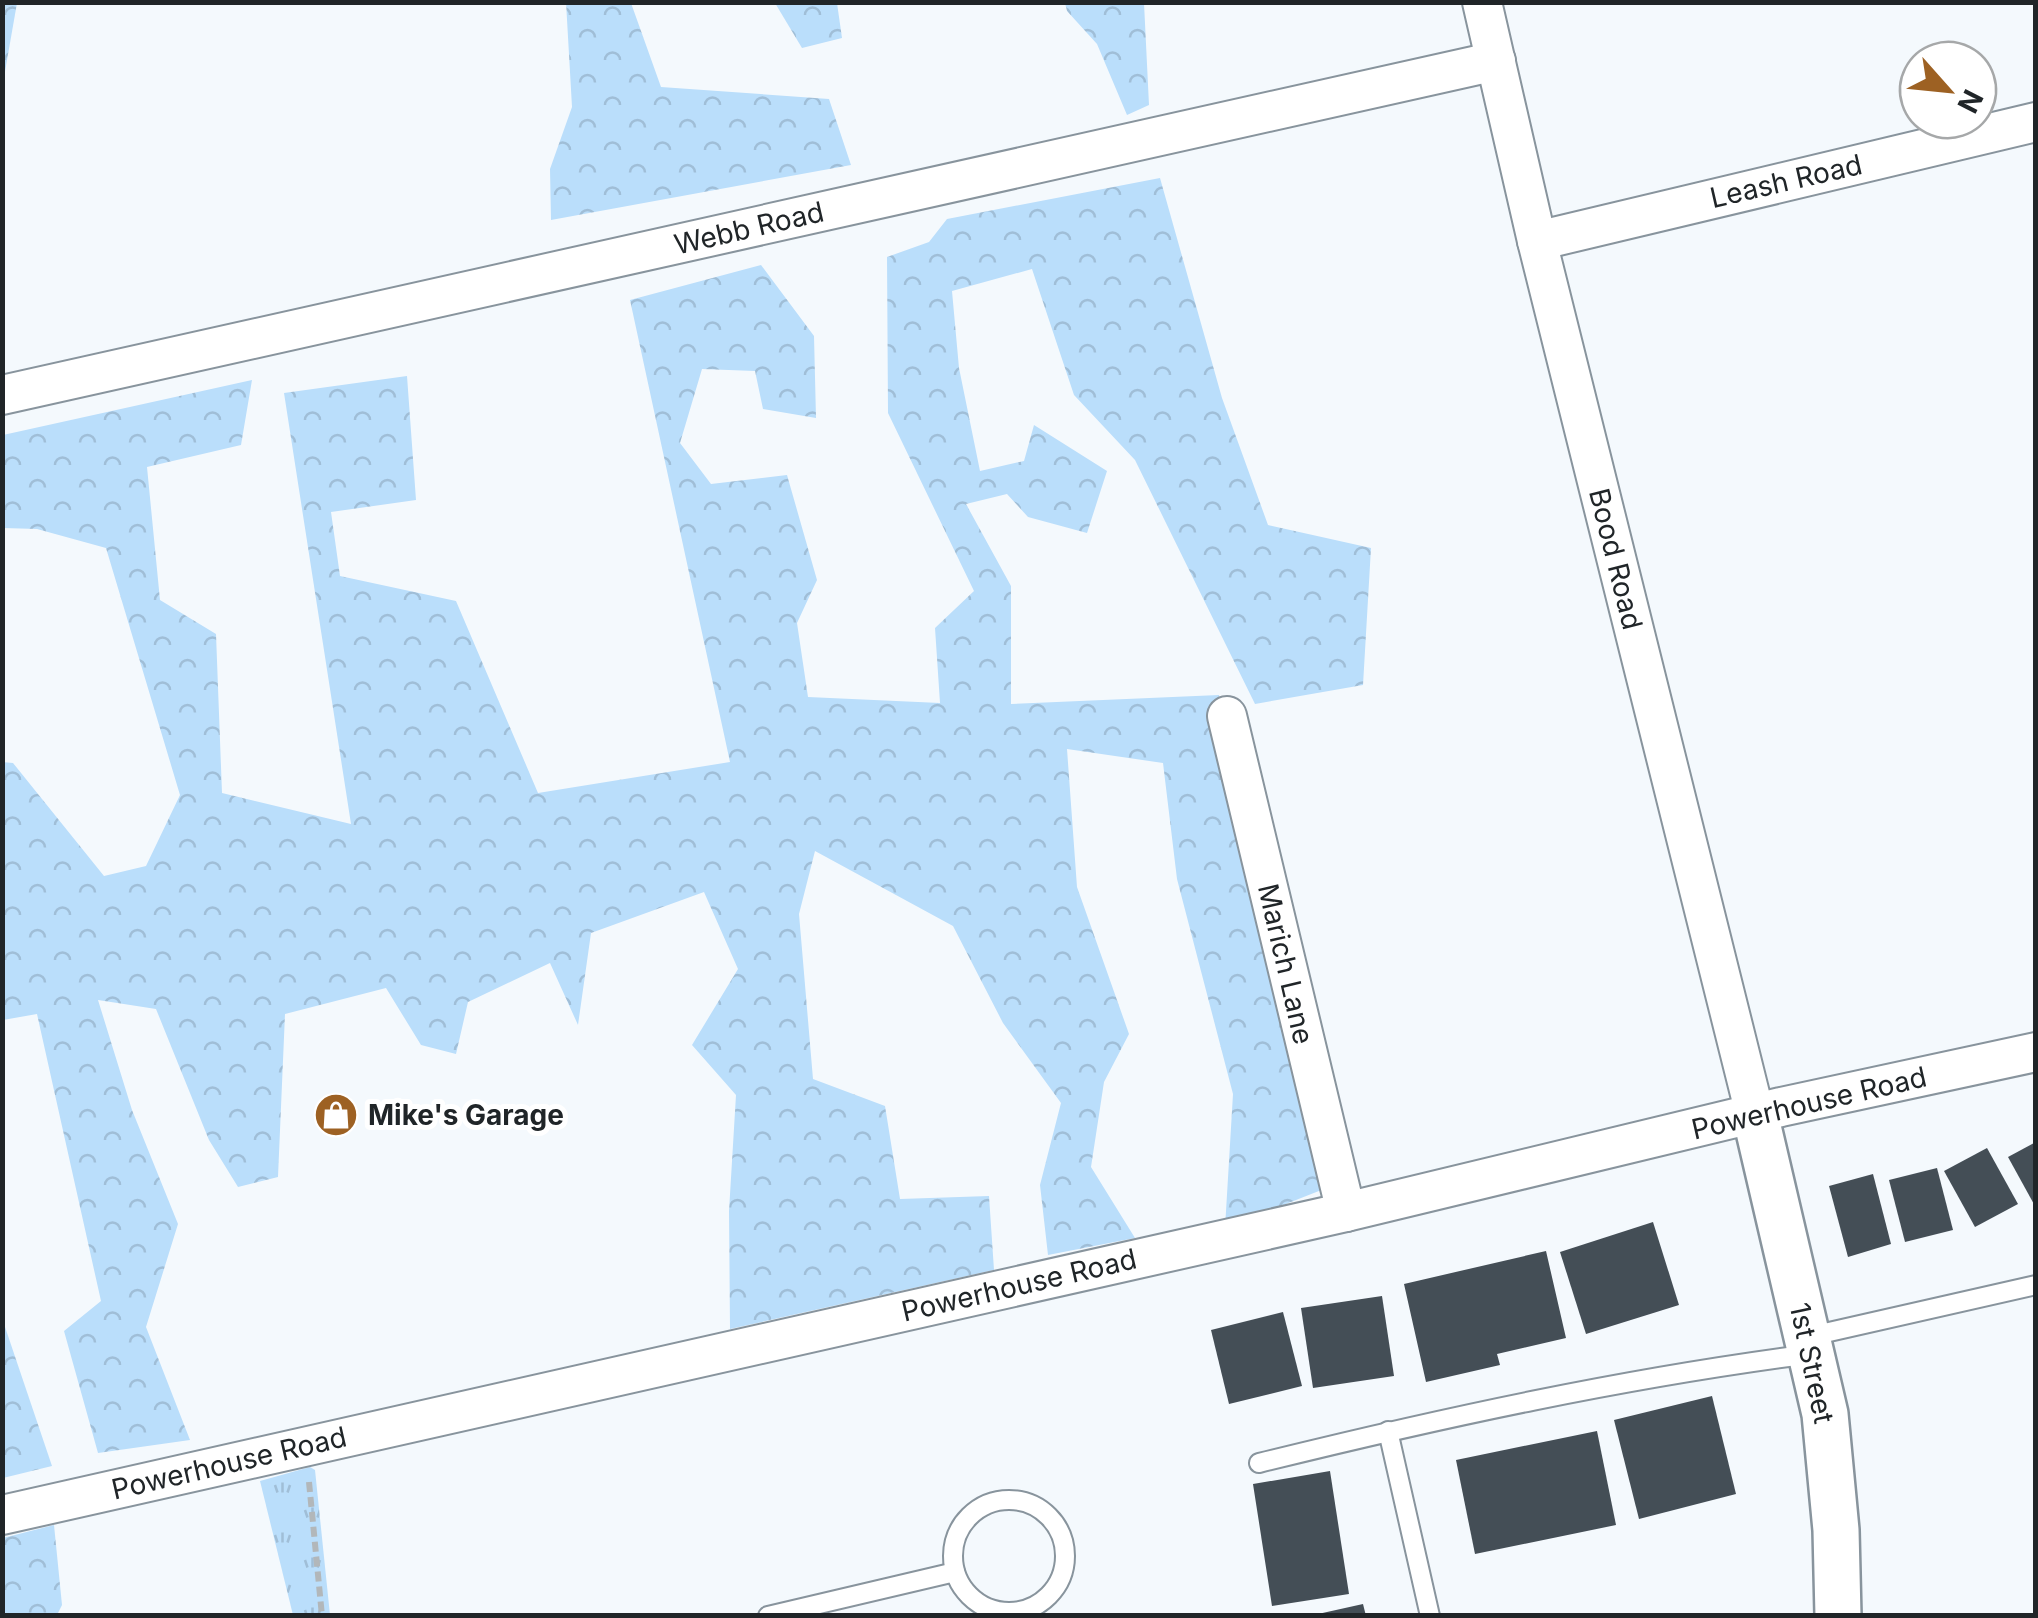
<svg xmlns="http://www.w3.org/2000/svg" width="2038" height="1618" font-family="Inter,sans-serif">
<defs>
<pattern id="grass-tufts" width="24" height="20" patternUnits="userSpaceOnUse" patternTransform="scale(2.5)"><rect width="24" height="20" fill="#badefb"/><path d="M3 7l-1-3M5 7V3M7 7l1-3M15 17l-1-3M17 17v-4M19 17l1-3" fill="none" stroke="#a0bed7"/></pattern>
<pattern id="forest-crowns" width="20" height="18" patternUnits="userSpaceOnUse" patternTransform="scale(2.5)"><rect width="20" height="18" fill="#badefb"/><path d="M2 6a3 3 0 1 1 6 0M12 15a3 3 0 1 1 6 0" fill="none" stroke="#a0bed7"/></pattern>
</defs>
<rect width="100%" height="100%" fill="#f4f9fd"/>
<path fill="url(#grass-tufts)" d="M310 1467 315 1470 330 1615H293L260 1481Z"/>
<g fill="url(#forest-crowns)">
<path d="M3 2 17 3 3 83 2 3Z"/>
<path d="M566 2 631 3 661 87 829 99 851 165 551 220 550 169 572 107Z"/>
<path d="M775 3H837L842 38 802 48Z"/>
<path d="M1065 3H1144L1149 105 1127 115 1097 44 1067 11Z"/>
<path d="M1160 178 1222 398 1268 525 1371 548 1363 685 1255 704 1135 460 1074 395 1032 269 952 291 959 368 980 471 1024 461 1034 425 1107 471 1087 533 1028 517 1007 494 966 504 1011 586V704L1219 695 1324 1189 1225 1228 1233 1094 1177 879 1163 763 1067 749 1077 887 1129 1034 1104 1082 1091 1167 1135 1238 1048 1255 1040 1185 1061 1103 1003 1023 953 926 815 851 799 914 813 1079 885 1106 900 1199 989 1196 994 1270 730 1329 729 1211 736 1095 692 1045 738 969 704 892 591 933 578 1025 550 963 468 1002 456 1054 421 1045 386 988 285 1014 278 1177 238 1187 209 1140 156 1009 98 1000 132 1110 178 1224 146 1327 190 1440 98 1453 64 1331 101 1301 37 1014 3 1020 2 762 13 763 104 876 146 866 180 795 106 548 37 529 3 528V435L252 380 241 445 147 467 160 600 216 634 222 793 351 824 284 393 407 376 416 500 331 512 340 576 456 601 538 793 730 762 630 300 761 265 814 336 816 418 763 409 755 371 702 369 680 443 711 484 787 475 817 580 797 623 808 697 940 703 935 628 974 591 888 413 887 257 929 242 947 219Z"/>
<path d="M3 1321 52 1466 3 1478H2Z"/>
<path d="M54 1525 62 1605 57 1615H3V1538Z"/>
</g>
<g fill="#444e56">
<path d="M2036 1142V1208L2008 1157Z"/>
<path d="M1987 1148 2018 1204 1975 1227 1944 1171Z"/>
<path d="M1937 1168 1953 1230 1905 1242 1889 1180Z"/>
<path d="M1873 1174 1891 1244 1848 1257 1829 1186Z"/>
<path d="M1653 1222 1679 1305 1586 1334 1560 1252Z"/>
<path d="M1546 1251 1566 1338 1497 1354 1500 1365 1426 1382 1404 1284Z"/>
<path d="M1382 1296 1394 1376 1313 1388 1301 1308Z"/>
<path d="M1283 1312 1302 1386 1229 1404 1211 1330Z"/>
<path d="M1712 1396 1736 1494 1639 1519 1614 1420Z"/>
<path d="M1597 1431 1616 1525 1475 1554 1456 1460Z"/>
<path d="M1330 1471 1349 1594 1272 1606 1253 1484Z"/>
<path d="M1363 1604 1366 1616H1318V1614Z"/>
</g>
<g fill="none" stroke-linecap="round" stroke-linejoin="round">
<g stroke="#88949d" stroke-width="22">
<g id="service">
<path d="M1807 1337 2036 1285"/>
<path d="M1388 1431 1430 1616"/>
<path d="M1259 1463C1441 1418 1625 1378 1811 1354"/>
<circle cx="1009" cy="1556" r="56"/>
<path d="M768 1616 955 1572"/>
</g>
</g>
<g stroke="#88949d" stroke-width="42">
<g id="minor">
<path d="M1482 2 1537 241 1755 1114"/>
<path d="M1537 241 2036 122"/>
<path d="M2 395 1496 61"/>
<path d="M1227 716 1346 1212"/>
<path d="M2 1515 1346 1212 1781 1107 2036 1052"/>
</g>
</g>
<g stroke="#88949d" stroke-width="50">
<path id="tertiary" d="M1755 1114 1825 1414 1836 1530 1838 1616"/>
</g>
<path stroke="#b2b7ba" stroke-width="6" stroke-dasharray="10 5" stroke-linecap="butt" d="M309 1482 322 1616"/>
<use href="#service" stroke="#fff" stroke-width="18"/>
<use href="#minor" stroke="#fff" stroke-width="38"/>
<use href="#tertiary" stroke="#fff" stroke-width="45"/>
</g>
<defs>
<g id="shop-disc" transform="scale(2.25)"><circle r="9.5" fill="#9d6123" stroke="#fff"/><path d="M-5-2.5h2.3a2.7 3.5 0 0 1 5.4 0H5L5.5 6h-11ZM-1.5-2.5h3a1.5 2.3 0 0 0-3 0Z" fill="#fff"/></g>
</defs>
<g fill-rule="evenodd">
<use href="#shop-disc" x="336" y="1115"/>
</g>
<g text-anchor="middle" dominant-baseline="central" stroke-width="10" stroke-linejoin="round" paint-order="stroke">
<g font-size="28" fill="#202528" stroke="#fff">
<text transform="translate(1786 181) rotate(-13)">Leash Road</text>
<text transform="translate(749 228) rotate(-13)">Webb Road</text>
<text transform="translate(1616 559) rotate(76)">Bood Road</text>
<text transform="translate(1286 964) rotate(77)">Marich Lane</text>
<text transform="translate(1809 1103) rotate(-13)">Powerhouse Road</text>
<text transform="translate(1019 1285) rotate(-13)">Powerhouse Road</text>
<text transform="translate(1812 1363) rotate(78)">1st Street</text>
<text transform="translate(229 1463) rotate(-13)">Powerhouse Road</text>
</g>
<g font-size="28" font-weight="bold" fill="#202528" stroke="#fff" text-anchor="start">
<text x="368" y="1115">Mike's Garage</text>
</g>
</g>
<rect width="2038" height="1618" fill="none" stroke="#202528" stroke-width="10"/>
<g transform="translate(1948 90) rotate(117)"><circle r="48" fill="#ffffff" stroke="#a6a8a9" stroke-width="2.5"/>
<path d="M0-8L18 38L0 25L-18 38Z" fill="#9d6123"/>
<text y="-15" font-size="28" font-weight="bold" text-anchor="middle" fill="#202528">N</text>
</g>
</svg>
